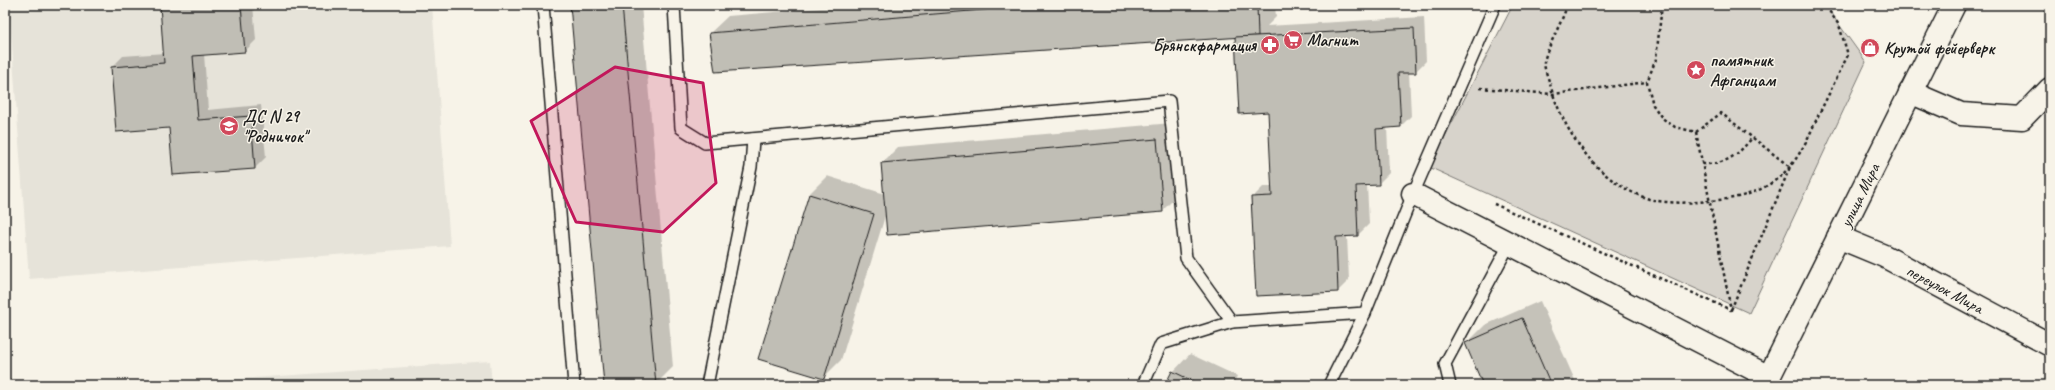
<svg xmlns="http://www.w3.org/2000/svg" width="2055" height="390" font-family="Caveat,sans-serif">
<rect width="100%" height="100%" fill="#f7f3e8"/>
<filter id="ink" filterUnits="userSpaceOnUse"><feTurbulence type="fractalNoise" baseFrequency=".025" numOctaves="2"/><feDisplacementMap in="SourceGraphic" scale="8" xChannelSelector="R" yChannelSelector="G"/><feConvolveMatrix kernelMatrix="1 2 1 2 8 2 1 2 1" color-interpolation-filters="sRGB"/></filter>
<g filter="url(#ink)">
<g fill="#e6e3d9">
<path d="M9 5H432L450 246 29 279Z"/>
<path d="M490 361 492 385H157Z"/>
</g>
<path fill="#d7d3cb" stroke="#7a7874" d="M1513 5H1825L1866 62 1749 313 1429 167Z"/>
<g fill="#0003">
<path d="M161 5H253L256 40 245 51 204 54 208 110 261 105 266 157 255 168 170 127 112 67 123 56 165 53Z"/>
<path d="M571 5H641L673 367 655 385H605Z"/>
<path d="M855 5H1275L1276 17 1267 26 1424 17 1426 61 1415 72H1409L1411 116 1401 126 1387 127 1389 173 1378 184 1367 185 1369 224 1358 235 1347 236 1349 280 1338 291 1252 198 1263 187 1272 186 1269 111 1236 37 710 33 728 16Z"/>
<path d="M1172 123 1178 195 1162 211 886 213 841 360 823 378 809 194 827 176 885 194 882 163 898 147Z"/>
<path d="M1540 301 1577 385H1485L1467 343 1485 325Z"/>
<path d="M1190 354 1237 376 1233 385H1166L1173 372Z"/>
</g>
<g fill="#c0beb5" stroke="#1c1c1c">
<path d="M160 5H241L245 52 193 56 198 120 251 116 255 169 173 175 169 128 116 132 111 67 164 63Z"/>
<path d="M570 5H622L656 385H604Z"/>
<path d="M1042 5H1257L1258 36 715 72 709 33Z"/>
<path d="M1414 28 1416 73H1398L1401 127 1376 129 1379 185 1356 186 1358 236 1336 237 1338 292 1256 296 1251 197 1272 196 1268 112 1239 114 1235 37Z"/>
<path d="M1157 139 1163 212 887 235 881 163Z"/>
<path d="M809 194 874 214 824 379 758 359Z"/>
<path d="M1522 318 1551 385H1483L1465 343Z"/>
<path d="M1172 371 1201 385H1165Z"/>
</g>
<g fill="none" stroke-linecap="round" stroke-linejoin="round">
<g stroke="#1c1c1c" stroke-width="14">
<g id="service">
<path d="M543 5 574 385"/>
<path d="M674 5 681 128 705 143 1169 101 1186 258 1232 322"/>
<path d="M707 385 751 167 753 139"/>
<path d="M1143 385 1161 344 1232 322 1365 313 1413 194 1495 5"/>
<path d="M1329 385 1365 313"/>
<path d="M1450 385 1445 364 1510 243"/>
</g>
</g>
<g stroke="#1c1c1c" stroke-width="25">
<g id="minor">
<path d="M1910 92 1961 114 2022 118 2050 89"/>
<path d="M1413 194 1769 377"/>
</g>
</g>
<g stroke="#1c1c1c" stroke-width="25">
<g id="tertiary">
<path id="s1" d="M1838 237 1884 256 2050 345"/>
</g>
</g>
<g stroke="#1c1c1c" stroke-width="25">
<g id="secondary">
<path id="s2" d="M1765 385 1954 5"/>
</g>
</g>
<g stroke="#1c1c1c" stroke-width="2.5" stroke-dasharray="3 3" stroke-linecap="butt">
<path d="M1567 5C1564 19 1543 55 1544 64 1545 70 1548 78 1550 84 1563 132 1598 183 1649 199 1667 204 1690 203 1709 201 1734 199 1756 195 1777 179 1798 163 1808 138 1819 114 1829 94 1838 75 1848 55L1839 25 1825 5"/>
<path d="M1662 5 1656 59 1647 82 1653 105 1662 118 1675 127 1696 132 1721 113 1790 167 1731 310"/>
<path d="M1480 88 1553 94 1647 82"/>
<path d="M1702 164C1726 165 1738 155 1752 138"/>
<path d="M1494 204 1731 310 1696 132"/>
</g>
<use href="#service" stroke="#f7f3e8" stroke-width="11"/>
<use href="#minor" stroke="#f7f3e8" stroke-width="22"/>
<use href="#tertiary" stroke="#f7f3e8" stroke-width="22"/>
<use href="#secondary" stroke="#f7f3e8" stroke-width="22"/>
</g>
</g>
<path fill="#c2185b" fill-opacity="0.2" stroke="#c2185b" stroke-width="3" stroke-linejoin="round" d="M615 67 703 83 716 183 663 232 576 222 531 121Z"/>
<defs>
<g id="supermarket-disc" transform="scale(1)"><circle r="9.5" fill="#d1495b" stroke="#f7f3e8"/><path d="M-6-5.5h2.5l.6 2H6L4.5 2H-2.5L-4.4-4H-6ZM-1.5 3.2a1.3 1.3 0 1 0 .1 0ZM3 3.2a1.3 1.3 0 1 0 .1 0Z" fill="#fff"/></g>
<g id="pharmacy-disc" transform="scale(1)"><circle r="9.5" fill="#d1495b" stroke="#f7f3e8"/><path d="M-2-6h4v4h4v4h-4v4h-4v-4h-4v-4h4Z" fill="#fff"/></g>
<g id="shop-disc" transform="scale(1)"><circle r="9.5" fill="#d1495b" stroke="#f7f3e8"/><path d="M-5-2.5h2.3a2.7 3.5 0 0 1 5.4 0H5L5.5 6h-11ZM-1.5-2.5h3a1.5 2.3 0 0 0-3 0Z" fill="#fff"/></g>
<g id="sight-disc" transform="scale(1)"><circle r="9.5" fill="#d1495b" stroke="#f7f3e8"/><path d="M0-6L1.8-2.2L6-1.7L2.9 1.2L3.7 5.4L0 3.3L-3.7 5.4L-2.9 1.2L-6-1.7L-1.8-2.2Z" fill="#fff"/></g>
<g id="school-disc" transform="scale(1)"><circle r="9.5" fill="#d1495b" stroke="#f7f3e8"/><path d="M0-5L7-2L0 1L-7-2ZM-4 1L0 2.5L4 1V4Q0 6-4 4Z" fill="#fff"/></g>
</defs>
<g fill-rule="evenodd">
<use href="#supermarket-disc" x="1293" y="40"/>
<use href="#pharmacy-disc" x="1270" y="45"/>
<use href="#shop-disc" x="1870" y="48"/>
<use href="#sight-disc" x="1696" y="70"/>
<use href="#school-disc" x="229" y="126"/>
</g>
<g text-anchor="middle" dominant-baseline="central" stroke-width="3" stroke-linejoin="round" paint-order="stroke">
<g font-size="17" font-weight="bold" fill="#1c1c1c" stroke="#f7f3e8" text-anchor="start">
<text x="1307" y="40">Магнит</text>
<text x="1256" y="45" text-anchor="end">Брянскфармация</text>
<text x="1884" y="48">Крутой фейерверк</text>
<text x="1710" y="60">памятник<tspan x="1710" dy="20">Афганцам</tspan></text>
<text x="243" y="116">ДС N 29<tspan x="243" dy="20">"Родничок"</tspan></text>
</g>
<g font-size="17" fill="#1c1c1c" stroke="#f7f3e8">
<text stroke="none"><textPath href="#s2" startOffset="212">улица Мира</textPath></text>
<text stroke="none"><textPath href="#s1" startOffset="119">переулок Мира</textPath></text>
</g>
</g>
<rect width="2055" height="390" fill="none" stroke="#f7f3e8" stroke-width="20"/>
<rect x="10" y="10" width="2035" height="370" fill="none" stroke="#1c1c1c" stroke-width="1.5" filter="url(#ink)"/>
</svg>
